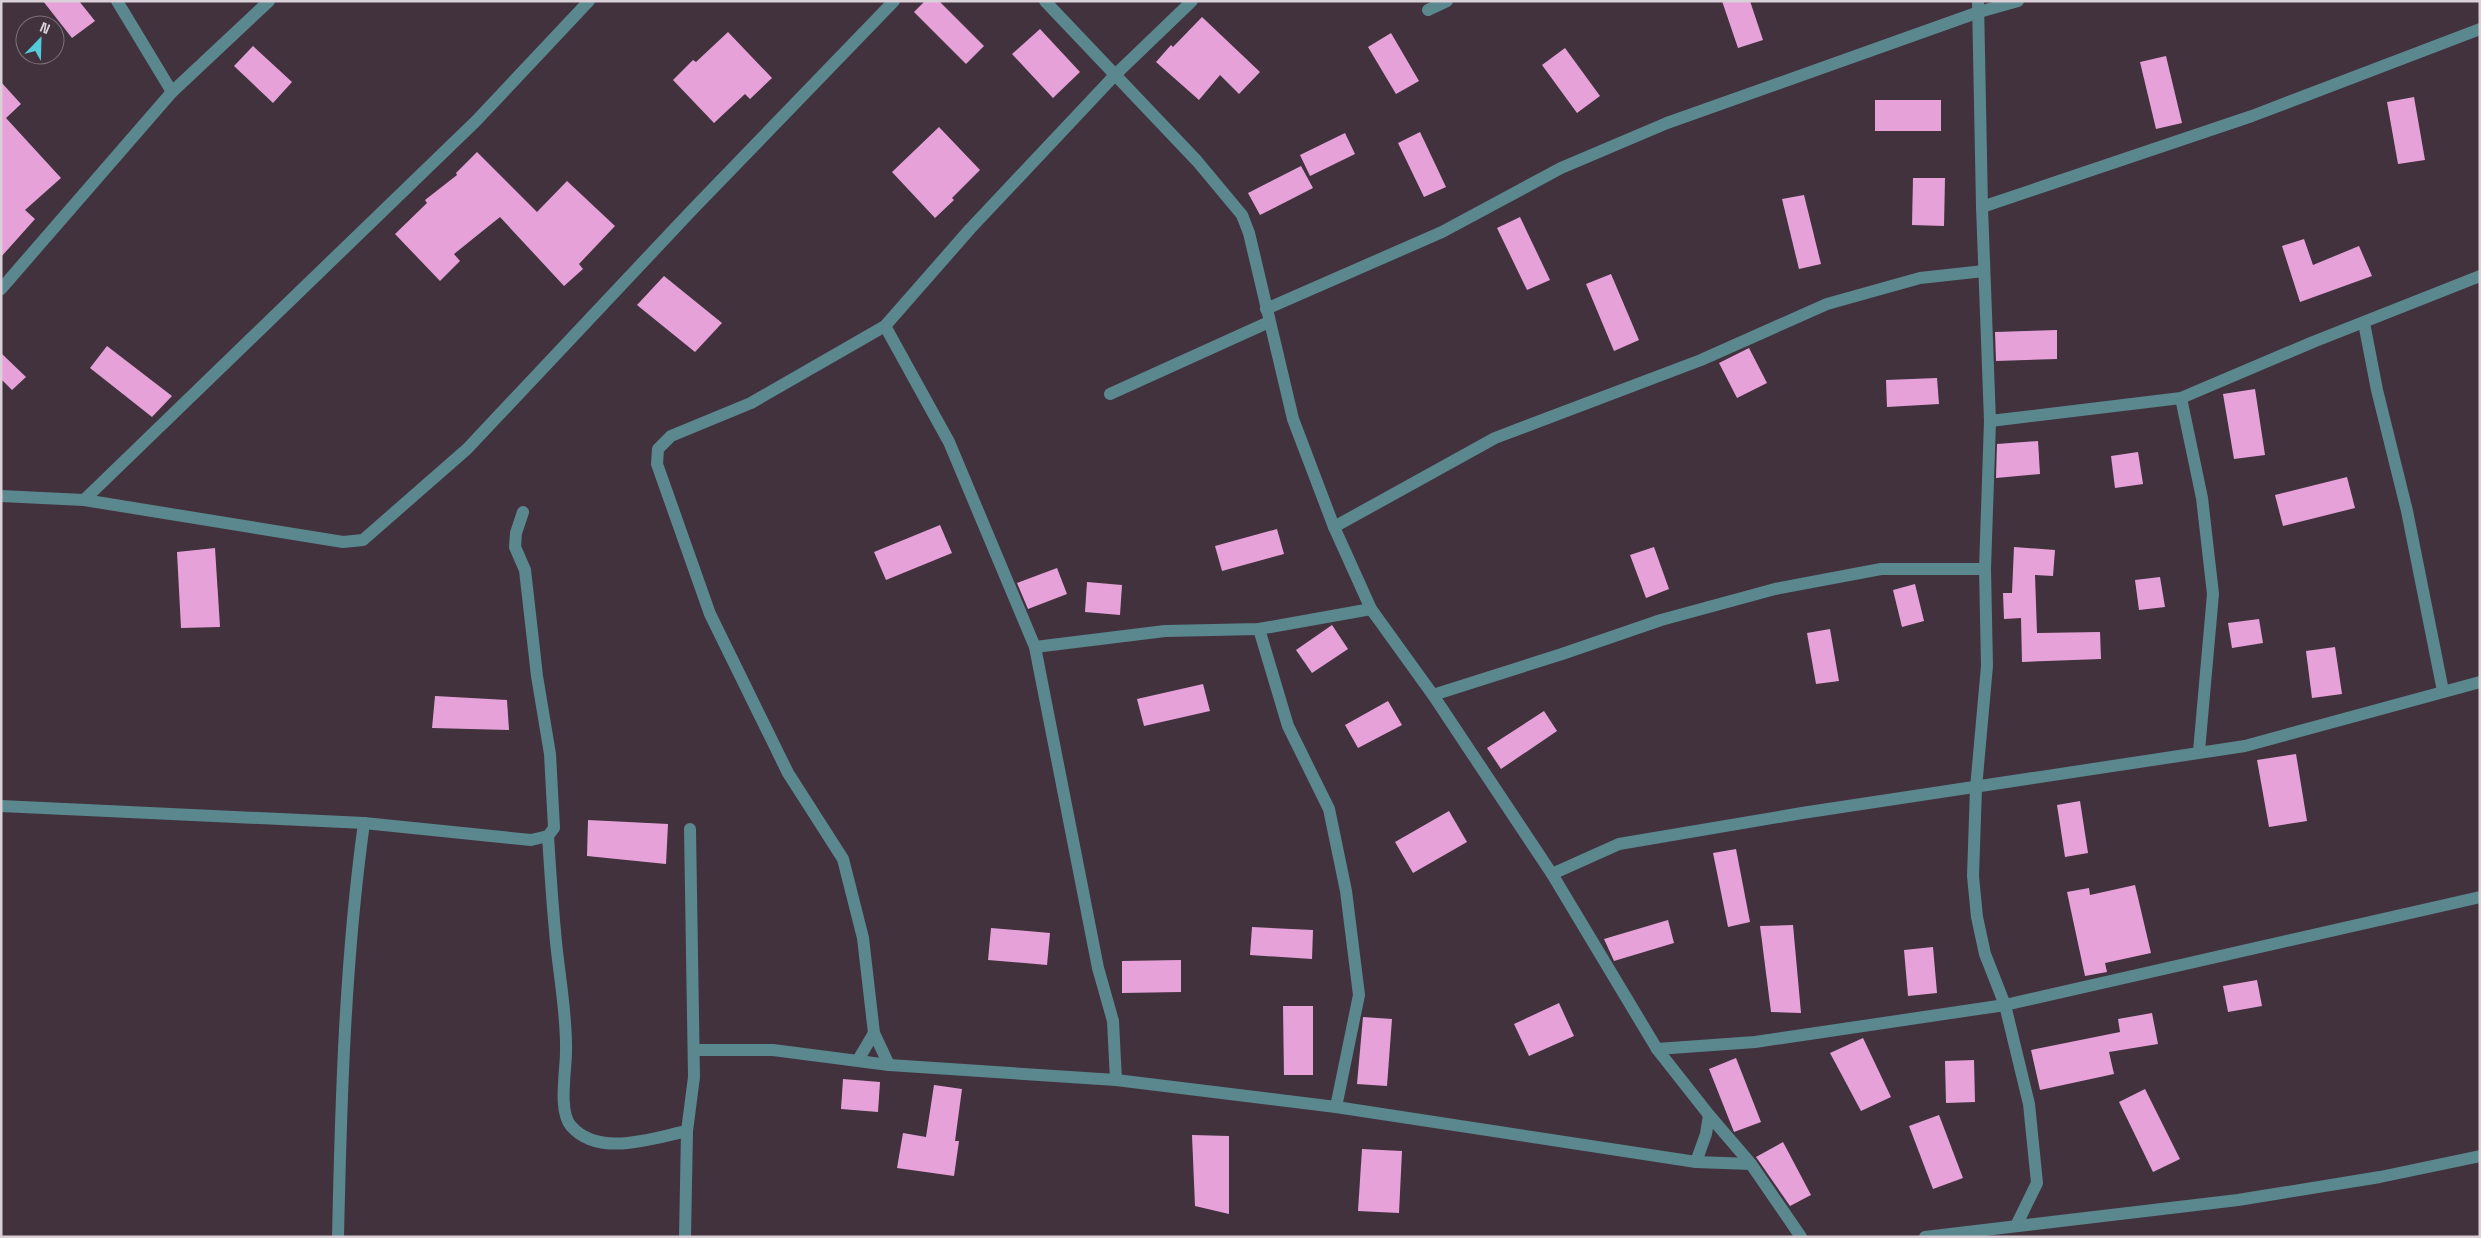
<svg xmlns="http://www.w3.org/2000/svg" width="2481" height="1238" font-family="'Space Grotesk',sans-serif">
<rect width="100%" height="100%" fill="#41323e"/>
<g fill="#e7a1d9">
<path d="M43 1H79L95 21 72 38Z"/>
<path d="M925 1H939L984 46 966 64 914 12Z"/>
<path d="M1722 1H1750L1763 40 1738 48Z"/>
<path d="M1202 17 1260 72 1239 94 1220 75 1199 100 1156 62 1171 45 1173 47Z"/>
<path d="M1040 29 1080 72 1053 98 1012 54Z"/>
<path d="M728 32 772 78 750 99 745 94 714 123 673 80 693 60 696 62Z"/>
<path d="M1391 33 1419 81 1396 94 1368 47Z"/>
<path d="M253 46 292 82 273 103 234 66Z"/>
<path d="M1565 48 1600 96 1577 113 1542 65Z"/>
<path d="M2166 56 2182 123 2156 129 2140 62Z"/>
<path d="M1 82 21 104 6 118 61 178 25 210 35 219 1 257Z"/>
<path d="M2414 97 2425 160 2398 164 2387 102Z"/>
<rect x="1875" y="100" width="66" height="31"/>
<path d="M939 127 980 170 952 198 954 200 935 218 892 172Z"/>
<path d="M1420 132 1446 187 1424 197 1398 143Z"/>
<path d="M1345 133 1355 154 1310 176 1300 155Z"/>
<path d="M477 152 537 212 567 181 615 226 579 264 583 269 564 286 500 217 454 254 460 261 440 281 395 234 427 203 425 200 457 175 456 173Z"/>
<path d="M1301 166 1313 188 1260 215 1248 193Z"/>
<path d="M1913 178H1945L1944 226 1912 225Z"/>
<path d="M1804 195 1821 264 1799 269 1782 199Z"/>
<path d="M1520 217 1550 280 1527 290 1497 228Z"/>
<path d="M2304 239 2313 265 2359 246 2372 276 2300 302 2282 246Z"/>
<path d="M1611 274 1639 340 1614 351 1586 284Z"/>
<path d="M664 276 722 323 695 352 637 305Z"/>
<path d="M2057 330V359L1996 361 1995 332Z"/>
<path d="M107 346 172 396 152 417 90 368Z"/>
<path d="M1749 348 1767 383 1737 398 1719 363Z"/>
<path d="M1 353 26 377 12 390 1 379Z"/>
<path d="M1937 378 1939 404 1887 407 1886 380Z"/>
<path d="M2255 389 2265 455 2234 459 2223 394Z"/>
<path d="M2038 441 2040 474 1996 478 1997 444Z"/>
<path d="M2138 452 2143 484 2115 488 2111 456Z"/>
<path d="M2347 477 2355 508 2283 526 2275 495Z"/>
<path d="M940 525 952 553 886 580 874 552Z"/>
<path d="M1277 529 1284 554 1222 571 1215 546Z"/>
<path d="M1654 547 1669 589 1646 598 1630 555Z"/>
<path d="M2014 547 2055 550 2053 576 2035 575 2037 633 2100 632 2101 659 2022 662 2021 618 2004 619 2003 593H2012Z"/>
<path d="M215 548 220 627 181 628 177 552Z"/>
<path d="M1057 568 1067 594 1028 609 1017 583Z"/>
<path d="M2160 577 2165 607 2139 610 2135 580Z"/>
<path d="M1087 582 1122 585 1120 615 1085 612Z"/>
<path d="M1915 584 1924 621 1902 627 1893 590Z"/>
<path d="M2259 619 2263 643 2232 648 2228 623Z"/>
<path d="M1332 625 1348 649 1312 673 1296 650Z"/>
<path d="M1830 629 1839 681 1816 684 1807 633Z"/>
<path d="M2335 647 2342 694 2312 698 2306 651Z"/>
<path d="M1203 684 1210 711 1144 726 1137 699Z"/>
<path d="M435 696 507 700 509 730 432 728Z"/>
<path d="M1388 701 1402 725 1358 748 1345 725Z"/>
<path d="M1544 711 1557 731 1501 769 1487 748Z"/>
<path d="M2296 754 2307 821 2269 827 2257 760Z"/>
<path d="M2080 801 2088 853 2065 857 2057 805Z"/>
<path d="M1449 811 1467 842 1413 873 1395 842Z"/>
<path d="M588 820 668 824 666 864 587 856Z"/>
<path d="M1736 849 1750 922 1728 927 1713 853Z"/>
<path d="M2135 885 2151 953 2105 963 2107 972 2085 976 2067 892 2089 888 2090 895Z"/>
<path d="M1668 920 1674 943 1614 961 1604 939Z"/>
<path d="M1793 925 1801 1013 1771 1012 1760 926Z"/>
<path d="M1252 927 1313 930 1312 959 1250 955Z"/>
<path d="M991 928 1050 933 1047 965 988 960Z"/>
<path d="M1933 947 1937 993 1908 996 1904 950Z"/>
<path d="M1181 960V992L1122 993V961Z"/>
<path d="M2257 980 2262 1006 2228 1012 2223 986Z"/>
<path d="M1559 1003 1574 1036 1529 1056 1514 1024Z"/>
<path d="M1283 1006H1313V1075H1284Z"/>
<path d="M2152 1013 2158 1044 2109 1052 2114 1074 2040 1090 2031 1050 2120 1032 2118 1019Z"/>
<path d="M1363 1017 1392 1019 1387 1086 1357 1084Z"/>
<path d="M1863 1038 1891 1097 1861 1111 1830 1053Z"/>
<path d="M1736 1058 1761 1122 1734 1132 1709 1069Z"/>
<path d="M1974 1060 1975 1102 1946 1103 1945 1061Z"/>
<path d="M843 1079 880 1082 878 1112 841 1109Z"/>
<path d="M934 1085 962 1089 955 1141H959L954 1176 897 1168 903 1133 926 1137Z"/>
<path d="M2145 1089 2180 1159 2153 1172 2119 1102Z"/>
<path d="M1939 1115 1963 1178 1933 1189 1909 1126Z"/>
<path d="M1192 1135 1229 1136V1214L1195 1206Z"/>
<path d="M1783 1142 1811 1195 1790 1206 1756 1157Z"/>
<path d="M1362 1149 1402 1151 1399 1213 1358 1211Z"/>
</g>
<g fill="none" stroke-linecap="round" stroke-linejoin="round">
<g stroke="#5b878e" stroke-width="12">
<path d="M117 1 172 92"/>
<path d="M1045 1 1197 161 1242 215 1249 233 1293 419 1334 527 1371 609 1433 695 1552 874 1657 1049 1709 1115 1751 1164 1801 1237"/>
<path d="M1978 1 1982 207 1990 421 1985 569 1987 666 1976 788 1973 876 1977 917 1985 954 2005 1005 2029 1104 2037 1183 2016 1226"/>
<path d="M1428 10 1447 1"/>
<path d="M1982 207 2252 116 2480 29"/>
<path d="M1 289 172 92 269 1"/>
<path d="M1266 309 1442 232 1561 168 1667 123 1979 12 2018 1"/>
<path d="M2364 323 2377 390 2407 511 2443 691"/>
<path d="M885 326 949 442 1035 647 1098 968 1113 1021 1116 1080"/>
<path d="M1110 394 1269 322"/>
<path d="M2181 398 2202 498 2213 594 2199 751"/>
<path d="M1990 421 2181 398 2313 342 2480 276"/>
<path d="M1 496 84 500 343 542 363 540 467 449 693 209 894 1"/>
<path d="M84 500 476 121 589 1"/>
<path d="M1334 527 1495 438 1701 360 1827 304 1920 278 1984 271"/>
<path d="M1259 629 1288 726 1329 809 1346 891 1359 995 1336 1107"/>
<path d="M1035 647 1165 631 1259 629 1371 609"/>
<path d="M1433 695 1562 654 1661 620 1775 589 1881 569H1985"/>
<path d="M1 806 364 823 531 840 548 836 554 828 550 754 537 676 525 570 515 547 516 533 523 512"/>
<path d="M548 836C550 868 552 899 555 931 558 971 567 1011 566 1052 566 1071 558 1111 571 1126 599 1158 653 1138 687 1131"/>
<path d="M1552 874 1619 844 1802 813 2245 746 2480 682"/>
<path d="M1657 1049 1755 1042 2005 1005 2480 897"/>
<path d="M694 1050H773L889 1065 1116 1080 1336 1107 1696 1162 1751 1164"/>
<path d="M858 1060 874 1033"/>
<path d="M889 1065 874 1033 863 938 843 859 788 773 710 614 657 464 658 449 671 436 751 403 885 326 970 229 1115 75 1192 1"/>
<path d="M1696 1162 1706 1134 1709 1115"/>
<path d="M338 1237C341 1099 345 960 364 823"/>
<path d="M685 1237 687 1131 694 1077 690 829"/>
<path d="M1925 1237 2238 1200 2380 1177 2480 1156"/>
</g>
</g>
<rect width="2481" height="1238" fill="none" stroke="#dad0d7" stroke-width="5"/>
<g transform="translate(40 40) rotate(23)"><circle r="24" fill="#41323e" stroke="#7e717b"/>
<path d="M0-4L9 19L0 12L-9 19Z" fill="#53cbdb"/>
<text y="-8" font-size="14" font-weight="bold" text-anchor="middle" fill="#dad0d7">N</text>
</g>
</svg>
